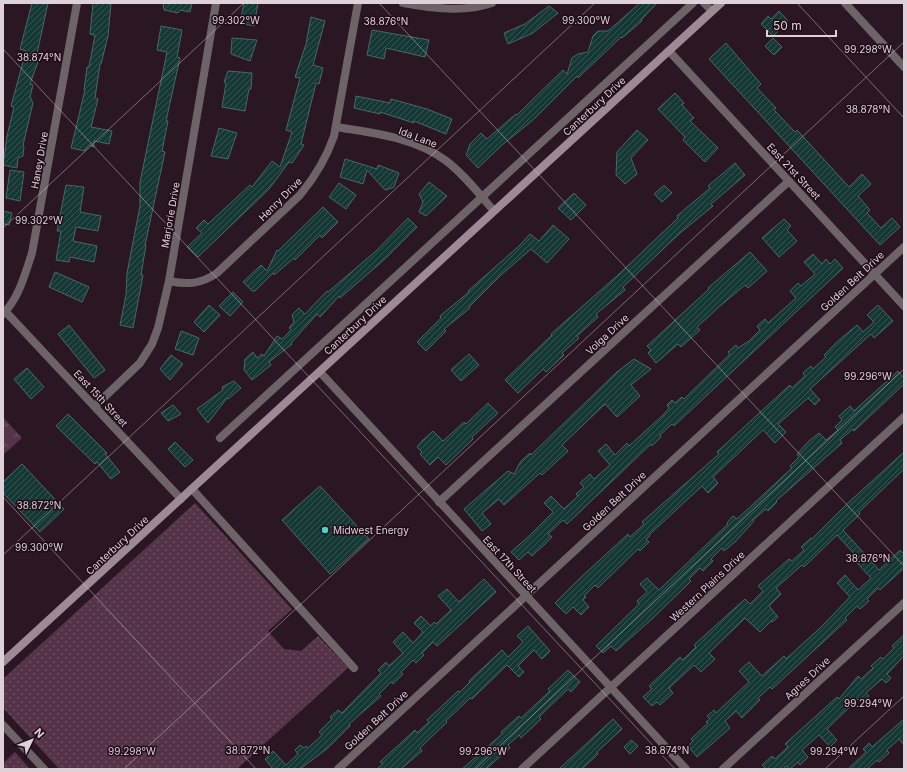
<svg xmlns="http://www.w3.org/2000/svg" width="907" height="772" font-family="Inter,sans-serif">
<defs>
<pattern id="grass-dots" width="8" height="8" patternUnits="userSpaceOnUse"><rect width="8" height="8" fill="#553349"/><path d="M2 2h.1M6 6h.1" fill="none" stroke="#6d5063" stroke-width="1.8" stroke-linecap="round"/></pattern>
<pattern id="park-tufts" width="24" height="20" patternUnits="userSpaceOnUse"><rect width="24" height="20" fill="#553349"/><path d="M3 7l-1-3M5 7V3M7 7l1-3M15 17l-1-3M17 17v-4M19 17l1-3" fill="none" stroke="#6d5063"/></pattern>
<pattern id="building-hatch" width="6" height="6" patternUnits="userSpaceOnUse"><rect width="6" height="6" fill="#153835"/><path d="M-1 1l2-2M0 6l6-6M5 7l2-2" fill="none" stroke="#375452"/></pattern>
</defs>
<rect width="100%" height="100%" fill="#2b1623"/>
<g fill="url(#grass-dots)">
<path d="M195 503 292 609 268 631 284 649 301 651 318 636 348 668 237 769H59L3 708V679Z"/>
<path d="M15 752 30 769H3V763Z"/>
</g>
<path fill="url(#park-tufts)" d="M3 417 22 438 3 455Z"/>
<g fill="url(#building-hatch)" stroke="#466966">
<path d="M32 3H48L36 58 39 59 30 84 33 85 30 97 33 103 23 145 24 146 23 156 18 158 17 168 3 165 7 136 14 107 11 106 26 51 20 49Z"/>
<path d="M93 3H111L108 36 101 64H100L95 98 98 99 91 127 112 131 109 144 94 141V147L89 145 85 151 71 148 85 90H84L87 67H89L95 35 90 34Z"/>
<path d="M163 3H192L190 12 180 10 178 13 164 10Z"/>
<path d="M244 3H258L254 26 240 23Z"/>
<path d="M640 3H657L641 20 642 21 622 38 621 37 578 78 577 76 533 120 502 145 478 168 466 155 470 144 481 133 487 139 516 114 517 115 563 70 567 74 572 58 578 54 588 52 593 36 598 31H608Z"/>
<path d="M549 6 558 13 533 33 508 44 504 33 525 24Z"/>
<path d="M779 11 788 21 773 36 761 24 768 16 771 19Z"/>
<path d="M311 17 325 21 313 65 323 68 319 84 316 83 301 144 304 145 292 163 289 162 269 189 198 257 187 247 202 233 196 228 204 220 208 224 250 185 252 187 272 161 280 167 292 132 286 130 300 78 295 77 306 44Z"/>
<path d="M161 26 182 30 177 57 180 58 166 121H168L162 151 165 152 145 245H146L141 275H143L133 328 120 325 126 295 127 273 140 206V182L167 52 157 50Z"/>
<path d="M372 30 429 40 425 57 386 48 384 59 367 55Z"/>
<path d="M232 38 257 40 250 61 231 54Z"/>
<path d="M773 38 782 47 774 55 765 46Z"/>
<path d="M726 43 761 84 757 88 776 108 774 110 795 132 797 130 849 187 862 174 871 184 858 196 870 210 867 213 881 228 892 218 900 227 880 245 709 59Z"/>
<path d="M228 71 252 73 251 89H249L245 111 222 107 226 83 224 82Z"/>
<path d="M675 93 684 103 682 105 694 118 690 121 718 148 705 162 683 140 685 137 658 109Z"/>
<path d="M356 96 390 103 391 99 427 109 452 119 446 134 414 121V123L380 112V114L354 108Z"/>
<path d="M219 128 237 133 228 159 211 156Z"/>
<path d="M637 130 648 140 631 158 637 174 625 184 616 175 617 152Z"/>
<path d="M345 159 377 169 378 165 399 173 394 187 386 190 383 188 367 170 363 184 340 177Z"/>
<path d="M735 163 745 175 711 204 713 206 680 233 623 287 625 290 596 314 598 317 577 336 579 338 562 353 564 355 546 372 543 369 518 393 505 380 552 335 551 334 618 275 678 218 677 216 710 188 708 186Z"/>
<path d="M10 170 24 172 20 201 6 198Z"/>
<path d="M429 182 447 196 426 216 419 212 423 202 419 194Z"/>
<path d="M339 183 356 195 346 209 329 197Z"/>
<path d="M66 185 84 187 80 212 101 216 98 231 76 227 73 241 97 246 94 262 70 257 69 262 56 260 61 231H57Z"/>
<path d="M664 185 672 193 662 202 654 194Z"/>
<path d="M574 193 586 205 571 220 558 208Z"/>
<path d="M323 207 338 222 322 238 320 235 295 260 294 258 274 275 273 273 255 291H252L243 282 261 265 267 271 277 250 278 251Z"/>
<path d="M3 211 12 213 9 225 3 224Z"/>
<path d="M408 218 417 227 386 258 340 298 339 296 320 317 317 314 291 343 292 344 269 362 271 365 252 380 244 370 245 359 253 352 257 358 262 354 264 356 277 336 282 339 291 330 289 328 294 322 292 315 299 308 305 314 327 291 328 292 376 251Z"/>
<path d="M784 219 791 226 787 230 797 241 779 257 762 238Z"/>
<path d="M553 225 569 239 547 263 531 249 500 276 469 307 470 308 444 329 446 331 426 351 417 342 441 318 440 316 469 292 468 291 519 246 530 234 539 241Z"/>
<path d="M750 252 767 271 748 288 745 285 720 306 697 327 700 330 681 347 678 344 656 363 648 353 651 350 647 346 709 289 708 288Z"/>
<path d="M813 254 822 264 826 259 830 264 835 259 843 268 674 426 672 424 660 435 661 437 652 446 651 444 567 524 563 520 548 534 552 537 544 545 532 556 528 552 519 560 511 552 529 536 553 512 544 503 551 496 564 509 578 496 576 494 584 487 580 483 590 474 594 479 610 465 598 451 606 444 615 455 627 443 629 446 663 415 669 408 667 405 672 400 675 403 682 397 684 399 730 354 728 352 736 345 738 348 749 341 760 330 757 326 765 319 768 323 796 298 790 291 798 283 801 286 815 274 804 262Z"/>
<path d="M55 272 89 287 82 302 49 287Z"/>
<path d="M233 292 243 302 230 316 219 306Z"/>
<path d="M209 305 220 315 204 332 194 322Z"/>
<path d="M878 305 893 321 874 338 871 334 810 389 820 400 815 405 808 398 778 424 786 432 775 443 763 430 713 477 718 483 708 493 702 486 649 535 650 536 646 539 649 542 640 551 638 549 598 588 595 585 584 596 586 597 583 600 589 607 581 615 573 607 566 614 555 603 578 580 628 534 630 537 644 524 642 522 719 454 717 452 768 405 790 385 792 388 805 376 803 373 811 366 813 369 826 357 824 355 838 341 857 325 863 332 874 322 867 315Z"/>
<path d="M69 325 105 370 94 378 58 334Z"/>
<path d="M181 331 199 338 193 355 175 349Z"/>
<path d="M469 354 479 365 461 381 451 370Z"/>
<path d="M171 355 183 364 170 380 160 369Z"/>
<path d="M634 359 651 369 631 385 640 396 617 417 605 404 562 445 568 451 542 475 540 473 504 505 499 499 482 513 491 524 482 531 464 509 508 471 514 474 521 461 530 453 531 455 617 372Z"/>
<path d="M27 368 44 387 31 399 14 379Z"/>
<path d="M898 371 904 378V384L854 431 853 429 840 440 842 443 776 501 777 502 768 511 766 509 753 520 754 521 735 542 724 551 722 548 711 559 713 561 703 571 700 568 689 579 691 581 653 618 616 651 611 646 603 653 596 646 639 604 637 601 647 592 640 584 647 578 659 590 728 524 727 523 733 516 737 519 792 468 790 466 799 457 797 454 809 441 819 433 826 440 838 430 835 427 842 420 839 416 850 406 854 411Z"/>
<path d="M234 381 241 388 228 399 227 398 208 423 197 409 223 390 222 387Z"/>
<path d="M488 403 498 413 472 437 473 439 446 465 438 457 430 465 420 454 422 452 417 447 423 440 433 431 443 441 464 422 466 424Z"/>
<path d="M173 405 181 414 168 421 161 413Z"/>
<path d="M68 414 107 453 105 454 120 472 111 479 97 462 95 464 56 426Z"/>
<path d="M175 442 193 460 185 467 168 449Z"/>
<path d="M904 452V469L859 512 860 514 843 530 879 570 900 550 904 554V568L880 590 878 588 867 599 869 601 860 609 857 606 845 618 847 620 772 689 770 687 758 698 760 700 742 718 736 711 725 721 730 728 697 757 688 746 693 741 691 739 708 723 706 722 710 719 707 716 714 710 716 713 749 682 739 671 749 662 762 676 784 656 786 659 820 628 850 597 837 583 845 575 858 590 871 578 856 562 859 559 837 535 804 567 802 565 776 588 781 594 769 606 778 617 772 622 771 621 760 632 745 618 709 653 715 659 701 672 694 665 669 688 673 693 660 705 657 702 652 706 643 697 652 689 649 686 680 657 683 660 696 647 694 645 745 599 750 604 763 591 758 586 789 559 792 561 804 550 801 547 811 538 812 539 849 502Z"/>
<path d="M22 464 64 509 40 532 3 493V482Z"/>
<path d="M320 486 369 539 330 574 282 520Z"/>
<path d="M484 579 496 592 437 646 433 642 422 653 424 655 416 663 413 660 401 672 403 674 393 684 391 682 379 694 381 696 349 724 350 726 328 748 300 769H273L265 759 273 751 286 765 298 754 295 750 300 745 304 748 306 746 308 748 322 735 319 732 332 719 330 717 338 710 342 713 381 673 378 670 386 662 389 666 403 653 393 642 403 632 413 643 423 632 414 623 421 616 431 626 434 622 436 624 451 610 438 596 447 589 459 602Z"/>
<path d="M528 626 550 651 542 659 534 650 518 666 524 672 519 677 507 665 472 699 470 698 446 721 447 722 420 748 422 751 401 769H377L383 764 380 762 415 730 417 733 429 722 427 720 458 691 460 692 470 682 469 681 502 650 508 657 523 642 517 636Z"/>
<path d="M904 635V656L887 674 891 678 886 683 882 679 866 693 869 696 862 703 858 699 827 729 837 740 830 747 819 735 802 750 808 757 800 765 798 762 790 769 786 766 783 769H766L762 765 772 756 775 759 788 747 785 744 837 697 839 699 858 676 861 679 873 668 871 666 881 657 883 659 894 648 892 646Z"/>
<path d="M568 670 580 682 571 692 568 689 539 717 541 719 521 738 519 735 508 745 510 748 486 769H462L502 734 501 732 519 716 521 718 550 691 548 689Z"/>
<path d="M613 719 622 729 597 752 598 754 582 769H559Z"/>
<path d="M904 719V745L899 739 887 750 889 753 879 762 877 760 867 769H848L866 752 863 749 869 743 872 747Z"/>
<path d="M631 740 638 746 630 754 624 747Z"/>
</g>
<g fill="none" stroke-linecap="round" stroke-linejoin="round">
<g stroke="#6e6369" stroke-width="8">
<path d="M403 3C432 8 463 13 492 3"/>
<path d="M704 3 712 11"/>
<path d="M669 51 904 306"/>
<path d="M336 127C373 133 414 137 445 160 464 174 479 194 494 211"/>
<path d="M169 281C188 285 201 284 217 273L300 195C315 177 326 159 334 136L358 3"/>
<path d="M5 311 181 499"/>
<path d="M3 314C19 298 25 274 32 253L77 3"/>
<path d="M320 372 686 769"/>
<path d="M95 406 140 363 152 344 158 328 169 281 216 3"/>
<path d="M220 438 693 3"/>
<path d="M192 489 354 668"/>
<path d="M439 502 789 181"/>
<path d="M338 769 904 247"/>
<path d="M522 769 904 417"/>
<path d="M723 769 904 603"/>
</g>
<g stroke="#6e6369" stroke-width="8">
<path d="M845 3 904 67"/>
<path d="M3 725 44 769"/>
</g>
<path stroke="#9d8a95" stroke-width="8" d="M3 662 721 3"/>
</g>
<path fill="none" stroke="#dfd1d9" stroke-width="1" stroke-opacity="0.45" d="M379 3 904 566M797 3 904 118M3 49 675 769M3 228 244 3M3 497 256 769M3 555 595 3M124 769 904 42M475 769 904 369M825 769 904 696"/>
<circle fill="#55cec6" stroke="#210d1a" stroke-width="1.5" cx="325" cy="530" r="4"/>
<g text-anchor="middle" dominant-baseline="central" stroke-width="3" stroke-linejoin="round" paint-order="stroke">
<g font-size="10" fill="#dfd1d9" stroke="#210d1a">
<text transform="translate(594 106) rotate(-43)">Canterbury Drive</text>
<text transform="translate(418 137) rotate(21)">Ida Lane</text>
<text transform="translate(39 160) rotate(-80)">Haney Drive</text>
<text transform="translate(794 171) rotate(47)">East 21st Street</text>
<text transform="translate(280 199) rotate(-45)">Henry Drive</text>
<text transform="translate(170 215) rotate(-80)">Marjorie Drive</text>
<text transform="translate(852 281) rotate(-43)">Golden Belt Drive</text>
<text transform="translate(355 325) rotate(-43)">Canterbury Drive</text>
<text transform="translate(607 334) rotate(-43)">Volga Drive</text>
<text transform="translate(101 398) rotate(47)">East 15th Street</text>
<text transform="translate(614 501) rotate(-43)">Golden Belt Drive</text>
<text transform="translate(117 545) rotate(-43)">Canterbury Drive</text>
<text transform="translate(510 564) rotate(47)">East 17th Street</text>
<text transform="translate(707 586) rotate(-43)">Western Plains Drive</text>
<text transform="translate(807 678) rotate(-43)">Agnes Drive</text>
<text transform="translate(376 720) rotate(-43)">Golden Belt Drive</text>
</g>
<g font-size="10" fill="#dfd1d9" stroke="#210d1a" text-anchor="start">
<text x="333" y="530">Midwest Energy</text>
</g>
</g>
<g font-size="10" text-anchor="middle" fill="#dfd1d9" stroke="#210d1a" stroke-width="3" stroke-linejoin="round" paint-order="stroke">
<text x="236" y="24">99.302°W</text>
<text x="586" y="24">99.300°W</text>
<text x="386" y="25">38.876°N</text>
<text x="868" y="53">99.298°W</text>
<text x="39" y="61">38.874°N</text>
<text x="868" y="113">38.878°N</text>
<text x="39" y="224">99.302°W</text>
<text x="868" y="380">99.296°W</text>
<text x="39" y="509">38.872°N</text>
<text x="39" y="551">99.300°W</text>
<text x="868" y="562">38.876°N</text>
<text x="868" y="707">99.294°W</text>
<text x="248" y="754">38.872°N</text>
<text x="667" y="754">38.874°N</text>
<text x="132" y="755">99.298°W</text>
<text x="483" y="755">99.296°W</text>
<text x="834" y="755">99.294°W</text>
</g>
<rect width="907" height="772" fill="none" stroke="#dfd1d9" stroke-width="8"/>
<g transform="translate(32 740) rotate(47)" stroke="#210d1a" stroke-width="3" paint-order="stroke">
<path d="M0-3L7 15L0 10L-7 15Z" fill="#dfd1d9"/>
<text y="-6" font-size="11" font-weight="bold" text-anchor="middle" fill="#dfd1d9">N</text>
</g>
<path d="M767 30v6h69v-6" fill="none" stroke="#dfd1d9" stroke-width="2"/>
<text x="773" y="30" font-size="12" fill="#dfd1d9" stroke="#210d1a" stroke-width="3" paint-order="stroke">50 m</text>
</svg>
